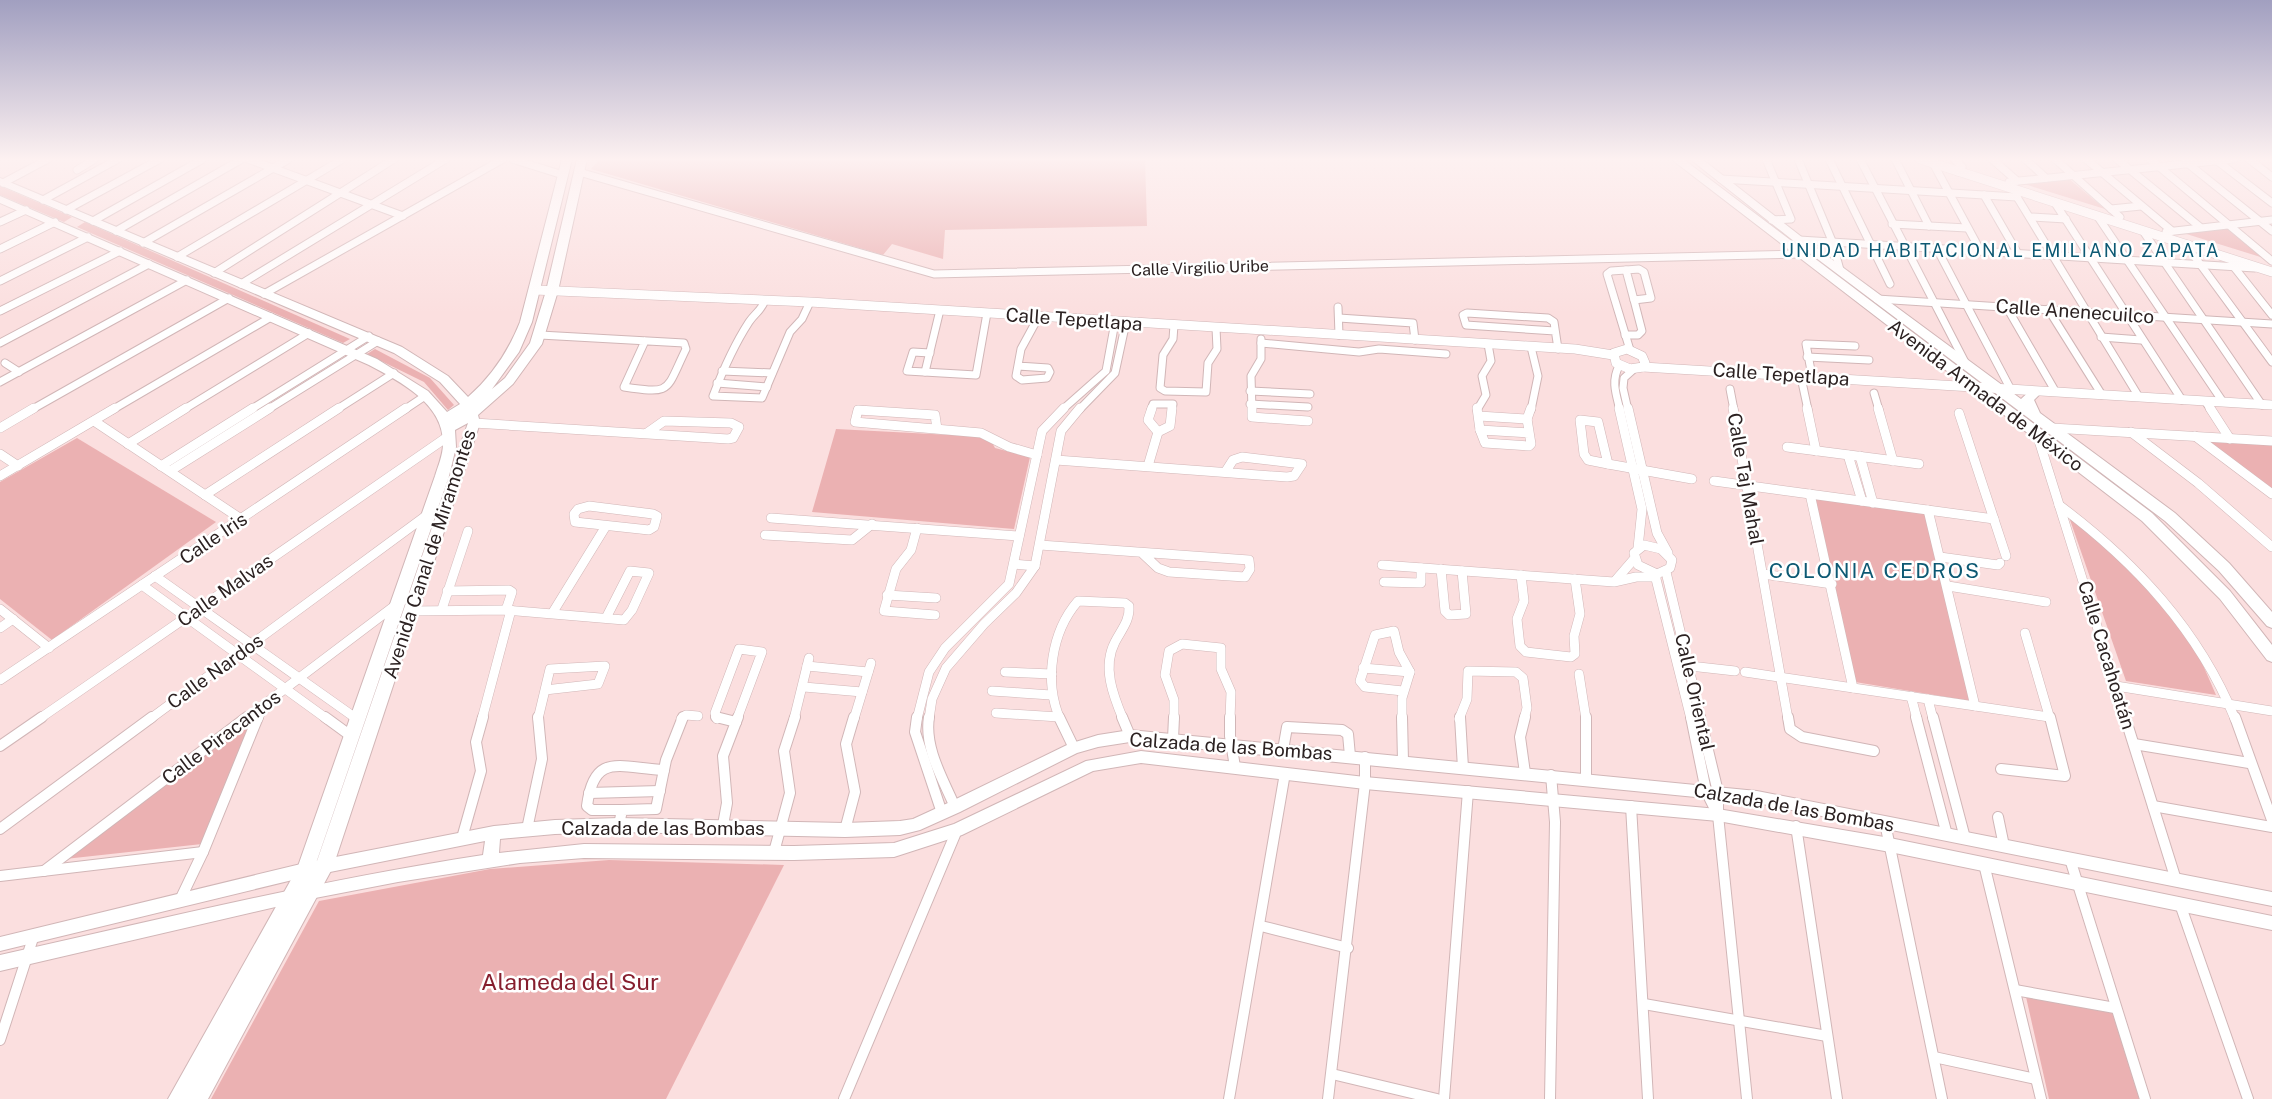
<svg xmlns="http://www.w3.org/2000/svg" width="2272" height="1099" font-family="'Public Sans',sans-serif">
<rect width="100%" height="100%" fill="#fbdfdf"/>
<g fill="#ebb1b2">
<path d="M599 159H1145L1147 226 945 230 943 259 892 244 883 255 591 169Z"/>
<path d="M2068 178 2105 209 2021 183Z"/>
<path d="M0 186 72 217 64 222 0 195Z"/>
<path d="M85 222 350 339 343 343 77 227Z"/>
<path d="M2226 226 2267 259 2180 232Z"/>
<path d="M375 349 430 378 454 405 448 410 424 382 367 354Z"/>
<path d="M836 429 989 437 995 448 1030 457 1014 529 812 512Z"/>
<path d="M77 438 216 522 52 640 0 599V482Z"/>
<path d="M2202 439 2272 443V492Z"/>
<path d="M1815 497 1925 510 1977 702 1855 682Z"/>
<path d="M2069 517 2143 581 2193 642 2216 695 2126 681Z"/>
<path d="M259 710 202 844 65 859Z"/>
<path d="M609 860 784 865 666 1099H211L319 901 490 869Z"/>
<path d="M2024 988 2112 1004 2140 1099H2049Z"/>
</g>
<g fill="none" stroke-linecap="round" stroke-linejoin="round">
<g stroke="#d1b6b7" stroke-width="9">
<g id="minor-far2">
<path d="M248 159 403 216"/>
<path d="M512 159 563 175"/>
<path d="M1766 159 1791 219 1772 220"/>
<path d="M1798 159 1832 241 1840 270"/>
<path d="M1829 159 1890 284"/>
<path d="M1860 159 1966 364"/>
<path d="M1895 159 1929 226"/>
<path d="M1954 159 1962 167 1958 172"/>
<path d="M1992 159 2017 181"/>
<path d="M2025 159 2046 178"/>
<path d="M2055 159 2120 217"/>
<path d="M2086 159 2172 231"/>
<path d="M2117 159 2200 227"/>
<path d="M2150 159 2272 261"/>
<path d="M2249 159 2272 177"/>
<path d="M2216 160 2272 203"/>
<path d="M2186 162 2272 231"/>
<path d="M1933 163 1980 250"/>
<path d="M77 170 95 159"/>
<path d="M579 172 934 274 1801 254"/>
<path d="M1721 179 2017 197V190"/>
<path d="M2009 182 2234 159"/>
<path d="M3 183 48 159"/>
<path d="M1984 195 2017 252"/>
<path d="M2017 197 2139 397"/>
<path d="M43 200 118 159"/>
<path d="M2055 203 2182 400"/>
<path d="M2111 209 2141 206"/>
<path d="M66 210 160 159"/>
<path d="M2030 217 2066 219"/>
<path d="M2098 217 2223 402"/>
<path d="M93 221 203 159"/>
<path d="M0 222 26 210"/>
<path d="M1892 224 1967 228"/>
<path d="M116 231 242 159"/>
<path d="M2143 231 2262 405"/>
<path d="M2166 232 2272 220"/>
<path d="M1799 240 2255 268"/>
<path d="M143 243 289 159"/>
<path d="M1936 247 2009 386"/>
<path d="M0 249 55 222"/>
<path d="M2189 249 2272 362"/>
<path d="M177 257 341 160"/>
<path d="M2234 267 2272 315"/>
<path d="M1639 269 1644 272 1651 298 1634 300 1626 270Z"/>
<path d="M1626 270 1611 271 1607 274 1630 350"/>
<path d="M214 273 394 159"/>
<path d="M0 281 88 237"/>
<path d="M241 284 446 159"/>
<path d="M264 294 503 159"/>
<path d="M1877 299 2272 324"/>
<path d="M765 300C762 310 755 313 749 322 734 345 723 370 713 396L762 398 790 332 802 319 810 302"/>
<path d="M2006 306 2054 389"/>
<path d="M1338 307 1339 335"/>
<path d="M2048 309 2102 395"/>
<path d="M0 311 120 251"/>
<path d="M1339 318 1413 323 1415 340"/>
<path d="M1174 325 1173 339 1163 355 1160 388 1165 391 1206 392 1208 363 1217 349 1216 328"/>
<path d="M1555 331 1466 325 1463 315 1467 313 1548 318 1554 322 1558 349"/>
<path d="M540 335 684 343 686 349C665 392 673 394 624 387L645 341"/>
<path d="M1625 335H1638L1642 331 1634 300"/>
<path d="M2101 337 2141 340"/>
<path d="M0 343 149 264"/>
<path d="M1261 343 1359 352 1379 349 1446 354"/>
<path d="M930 353 913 352 907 371 976 375 987 313"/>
<path d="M1807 357 1869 360"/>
<path d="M5 363 19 372"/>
<path d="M1018 366 1048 368 1050 372 1047 378 1022 380 1016 376 1021 349 1039 316"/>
<path d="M1619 366C1611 381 1616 394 1620 410"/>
<path d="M722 371 772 373"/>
<path d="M925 372 940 310"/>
<path d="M1812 376 1806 344 1855 346"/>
<path d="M0 382 187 280"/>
<path d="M1802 382 1808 410"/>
<path d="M717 383 767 387"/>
<path d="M1730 389 1734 410"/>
<path d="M1250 391 1310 394"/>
<path d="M1874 393 1879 410"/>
<path d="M2205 401 2211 410"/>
<path d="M1250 404 1308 407"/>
<path d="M31 410 229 298"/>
<path d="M112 410 271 317"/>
<path d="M183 410 309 333"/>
<path d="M250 410 369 336"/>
<path d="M267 410 378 341"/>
<path d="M336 410 394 373"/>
<path d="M404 410 425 396"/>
<path d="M858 410H862"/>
<path d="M1062 410 1106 371 1115 322"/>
<path d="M1079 410 1115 373 1126 322"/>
<path d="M1151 410 1153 404H1173L1172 410"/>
<path d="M1252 410 1251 376 1261 359V339"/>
<path d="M1477 410 1486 395 1482 376 1491 361 1488 344"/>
<path d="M1531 410 1538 376 1531 347"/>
<path d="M1628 410 1623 388 1624 378 1634 369"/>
</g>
</g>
<g stroke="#d1b6b7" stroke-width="10">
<g id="minor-far1">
<path d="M1152 408 1148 420 1158 432"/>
<path d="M1252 408V417L1308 421"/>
<path d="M1477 408 1480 430"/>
<path d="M1619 408 1642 509 1638 548"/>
<path d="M1628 408 1657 533 1668 553"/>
<path d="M1733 408 1788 719"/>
<path d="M1807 408 1816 451"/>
<path d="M1878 408 1893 461"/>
<path d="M2210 408 2230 439"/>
<path d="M1959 413 2006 556"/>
<path d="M1479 416 1527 419"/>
<path d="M1527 419 1531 444 1529 446 1485 443 1480 430 1529 433"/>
<path d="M1527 419 1531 408"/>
<path d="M1580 420 1598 422 1608 464 1588 460 1584 454Z"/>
<path d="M94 421 241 519"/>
<path d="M474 423 728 439 733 438 739 427 731 423 664 421 647 433"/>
<path d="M0 428 34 408"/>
<path d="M2052 428 2272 441"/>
<path d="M937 429 935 415 858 410 855 422 981 433 1009 447 1037 455"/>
<path d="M2036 431 2126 719"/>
<path d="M1158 432 1170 426 1172 408"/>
<path d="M2131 432 2198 483 2272 547"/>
<path d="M2195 436 2272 494"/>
<path d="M128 444 186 408"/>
<path d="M1787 447 1919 464"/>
<path d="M0 454 18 466"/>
<path d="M1848 455 1862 501"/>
<path d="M1860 456 1873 503"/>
<path d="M1056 460 1287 477 1294 476 1302 464 1242 457 1233 460 1226 471"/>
<path d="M1608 464 1692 479"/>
<path d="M161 466 253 408"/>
<path d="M1148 466 1158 432"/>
<path d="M170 471 270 408"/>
<path d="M0 476 115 408"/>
<path d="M1714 481 1994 519"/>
<path d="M1810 494 1853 688"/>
<path d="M205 495 339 408"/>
<path d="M2059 505C2135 562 2199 630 2235 719"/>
<path d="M589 506 653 514 657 516 654 527 649 530 575 522 574 514 578 509Z"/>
<path d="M1928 510 1975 706"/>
<path d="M771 518 1019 536"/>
<path d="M917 528 911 550 896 569 884 611 935 615"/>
<path d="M765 535 852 540 872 524"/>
<path d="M1040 545 1249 560 1250 569 1245 577 1169 572 1158 568 1142 553"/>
<path d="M1644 545 1661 549 1672 560 1670 568 1657 574 1638 565 1634 553Z"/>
<path d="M1940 557 1998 565 2000 563"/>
<path d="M1014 564 1035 566"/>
<path d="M1382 565 1614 582 1636 577H1656"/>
<path d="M1441 569 1445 611 1449 615 1466 614 1462 571"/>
<path d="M1666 572 1701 719"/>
<path d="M1763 574 1832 584"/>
<path d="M1521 575 1524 601 1517 619 1520 646 1526 652 1571 657 1575 654 1574 636 1580 614 1575 579"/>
<path d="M1655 575 1691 719"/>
<path d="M155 576 357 719"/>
<path d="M1615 581 1634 559"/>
<path d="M1384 582 1421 583V568"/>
<path d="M142 585 327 719"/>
<path d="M1948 586 2046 602"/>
<path d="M447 591 509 590 512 592 506 610"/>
<path d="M887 595 936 598"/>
<path d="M0 609 49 648"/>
<path d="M442 609 468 531"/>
<path d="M411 611 506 610 624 620 632 610 649 573 630 571 606 618"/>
<path d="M553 612 606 526"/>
<path d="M0 628 13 619"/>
<path d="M2025 633 2050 719"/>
<path d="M807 666 868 672"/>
<path d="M1690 666 1735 671"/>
<path d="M1363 668 1410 672"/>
<path d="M1005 672 1052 674"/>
<path d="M1745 672 2049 717"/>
<path d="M1579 674 1586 719"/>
<path d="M0 680 406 408"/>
<path d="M2116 686 2272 711"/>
<path d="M804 687 862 692"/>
<path d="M992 691 1051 695"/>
<path d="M1911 696 1917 719"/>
<path d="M1928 699 1933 719"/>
<path d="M996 713 1059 717"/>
<path d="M39 719 450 435"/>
<path d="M150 719 427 515"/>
<path d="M245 719 397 604"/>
<path d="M258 719 263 706"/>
<path d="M482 719 511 610"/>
<path d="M538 719 550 669 605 666 598 684 545 690"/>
<path d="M681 719 686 715 698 716"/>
<path d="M717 719 715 713 739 649 762 652 737 719"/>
<path d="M794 719 809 658"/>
<path d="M854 719 871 663"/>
<path d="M917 719 929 672 945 648 1009 584 1042 431 1064 408"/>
<path d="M929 719 932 699 946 668 984 624 1016 593 1035 566 1061 431 1080 408"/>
<path d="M1060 719C1044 682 1051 632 1078 601L1125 603 1129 606C1130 621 1121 630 1115 642 1102 667 1113 695 1123 719"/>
<path d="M1174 719V700L1165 675 1169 651 1182 644 1221 648V669L1231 692 1230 719"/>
<path d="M1402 719V698L1410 672 1399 652 1394 631 1375 635 1360 681 1365 687 1403 691"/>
<path d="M1459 719 1467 699 1468 671 1516 672 1523 678 1527 708 1524 719"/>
</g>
</g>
<g stroke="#d1b6b7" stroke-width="12">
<g id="minor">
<path d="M325 717 351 736"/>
<path d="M354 717 357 719"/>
<path d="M716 717 736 722"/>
<path d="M917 717 915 732 942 813"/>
<path d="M929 717C924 748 943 779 955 807"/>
<path d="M1059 717 1074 748"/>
<path d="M1122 717 1130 736"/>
<path d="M1230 717V736L1235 767"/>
<path d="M1402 717 1403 761"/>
<path d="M1460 717 1463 768"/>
<path d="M1525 717 1520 737 1525 773"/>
<path d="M1586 717V778"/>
<path d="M1691 717 1706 791 1716 811"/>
<path d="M1700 717 1718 792V815L1747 1099"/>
<path d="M1788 717 1790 729 1802 737 1874 751"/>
<path d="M1916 717 1947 835"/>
<path d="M1933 717 1965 838"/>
<path d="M2125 717 2176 880"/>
<path d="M2235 717 2272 820"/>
<path d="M736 722 738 717"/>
<path d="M1173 739 1174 717"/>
<path d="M2134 744 2249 763"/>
<path d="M0 746 42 717"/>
<path d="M1283 750 1287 727 1342 730 1348 734 1350 756"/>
<path d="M2001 769 2065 776 2050 717"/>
<path d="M589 793 660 791"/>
<path d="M1631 806 1648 1099"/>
<path d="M2153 806 2272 827"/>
<path d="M622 810H592L587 806C594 751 620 768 664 770"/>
<path d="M1998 817 2004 846"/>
<path d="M1885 823 1942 1099"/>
<path d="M619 825 622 810 656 809 666 760 683 717"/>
<path d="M723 825 727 803 723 756 736 722"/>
<path d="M1796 826 1837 1099"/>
<path d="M0 829 152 717"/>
<path d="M527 829 542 759 538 717"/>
<path d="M845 830 855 792 846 744 854 717"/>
<path d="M462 838 481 771 476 742 483 717"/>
<path d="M774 852 790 793 784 751 795 717"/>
<path d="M2070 859 2145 1099"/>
<path d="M1984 864 2041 1099"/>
<path d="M44 871 247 717"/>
<path d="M0 876 203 852"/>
<path d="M180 900 203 852 258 717"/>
<path d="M2180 904 2248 1099"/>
<path d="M1261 926 1348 948"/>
<path d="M2015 990 2115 1008"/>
<path d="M1644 1004 1827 1036"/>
<path d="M0 1040 34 935"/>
<path d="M1934 1057 2036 1079"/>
<path d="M1332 1074 1437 1099"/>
<path d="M844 1099 957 830"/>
<path d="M1229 1099 1285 773"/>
<path d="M1328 1099 1365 783V757"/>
<path d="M1444 1099 1468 791"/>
<path d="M1550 1099 1555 822 1551 775"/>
</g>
</g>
<g stroke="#d1b6b7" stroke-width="10">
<g id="tertiary">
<path d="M1920 159 2272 272"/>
<path d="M535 290 810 302 1575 349 1613 355"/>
<path d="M1627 349 1642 356 1645 363 1643 367 1630 369 1616 363 1614 353Z"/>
<path d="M1643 367 2272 405"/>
</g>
</g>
<g stroke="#d1b6b7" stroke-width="2">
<path id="secondary" d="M1130 730 1757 791 2272 892V906L1757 803 1130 742 1098 747 1077 753 960 812 920 830 900 835 845 837 619 832 555 834 500 839 499 853 584 844 794 846 894 843 954 824 1086 761 1141 751 1365 777 1718 809 1890 838 2272 916V930L1890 852 1718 821 1365 789 1141 763 1093 771 962 835 894 857 794 860 584 858 520 863 398 882 310 899 0 971V955C161 919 320 880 483 855L485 841 305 877 0 951V937L305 863 494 826 555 820 619 818 845 823 900 821 913 819 950 802 1069 744 1098 735Z"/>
</g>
<g stroke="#d1b6b7" stroke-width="2">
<g id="primary">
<path d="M562 159H572L532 322 519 352 492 389 505 378 530 343 546 291 577 159H587L558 291 542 344 513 384 478 415 480 423 333 867 208 1099H168L297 869 435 476C438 466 443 455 443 444 444 404 401 382 369 365L0 203V196L377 359 428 391 447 412 460 404 440 382 394 353 0 185V178L402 347 448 376 468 397C492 376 508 352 520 322ZM468 423 316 864 314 869 449 476 456 447 455 430Z"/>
<path d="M1671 159H1683L2152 513 2230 591 2272 645V662L2267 660 2220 599 2142 521Z"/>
<path d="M1690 159H1702L1803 238 2021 399 2032 389H2040L2042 392 2034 400 2040 413 2175 513 2229 563 2272 612V628L2267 626 2219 571 2165 521 1795 242Z"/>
</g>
</g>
<use href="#minor-far2" stroke="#fff" stroke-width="7"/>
<use href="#minor-far1" stroke="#fff" stroke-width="9"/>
<use href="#minor" stroke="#fff" stroke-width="10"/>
<use href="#tertiary" stroke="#fff" stroke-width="9"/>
<use href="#secondary" fill="#fff" fill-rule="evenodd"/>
<use href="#primary" fill="#fff" fill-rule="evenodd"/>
</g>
<linearGradient id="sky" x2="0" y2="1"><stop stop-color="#a19fc0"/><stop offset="0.51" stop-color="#fdf1f1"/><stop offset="1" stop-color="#fdf1f1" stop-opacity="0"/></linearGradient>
<rect width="2272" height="313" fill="url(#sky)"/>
<g text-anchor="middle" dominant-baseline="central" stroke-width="5" stroke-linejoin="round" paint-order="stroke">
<g font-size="16" fill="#2b2121" stroke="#fff">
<text transform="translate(1200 268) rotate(-2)">Calle Virgilio Uribe</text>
</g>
<g font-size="18" letter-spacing="2" fill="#0d5973" stroke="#fff">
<text x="2001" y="250">UNIDAD HABITACIONAL EMILIANO ZAPATA</text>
</g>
<g font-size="19" fill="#2b2121" stroke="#fff">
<text transform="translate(2075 311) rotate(4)">Calle Anenecuilco</text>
<text transform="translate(1074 319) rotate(4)">Calle Tepetlapa</text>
<text transform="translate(1781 374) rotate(4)">Calle Tepetlapa</text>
<text transform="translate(1986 395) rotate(37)">Avenida Armada de México</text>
<text transform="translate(1746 479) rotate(80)">Calle Taj Mahal</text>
<text transform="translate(213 538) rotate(-34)">Calle Iris</text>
<text transform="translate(429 554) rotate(-72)">Avenida Canal de Miramontes</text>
<text transform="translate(225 590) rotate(-35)">Calle Malvas</text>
<text transform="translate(2107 655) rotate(73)">Calle Cacahoatán</text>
<text transform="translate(215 671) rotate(-36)">Calle Nardos</text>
<text transform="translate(1695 692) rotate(77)">Calle Oriental</text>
<text transform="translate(221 737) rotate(-37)">Calle Piracantos</text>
<text transform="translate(1231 746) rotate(4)">Calzada de las Bombas</text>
<text transform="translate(1794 807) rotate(10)">Calzada de las Bombas</text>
<text x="663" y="828">Calzada de las Bombas</text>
</g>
<g font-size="21" letter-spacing="2" fill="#0d5973" stroke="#fff">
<text x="1875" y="570">COLONIA CEDROS</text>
</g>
<g font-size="23" fill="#861e2e" stroke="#fff">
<text x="570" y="981">Alameda del Sur</text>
</g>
</g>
</svg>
